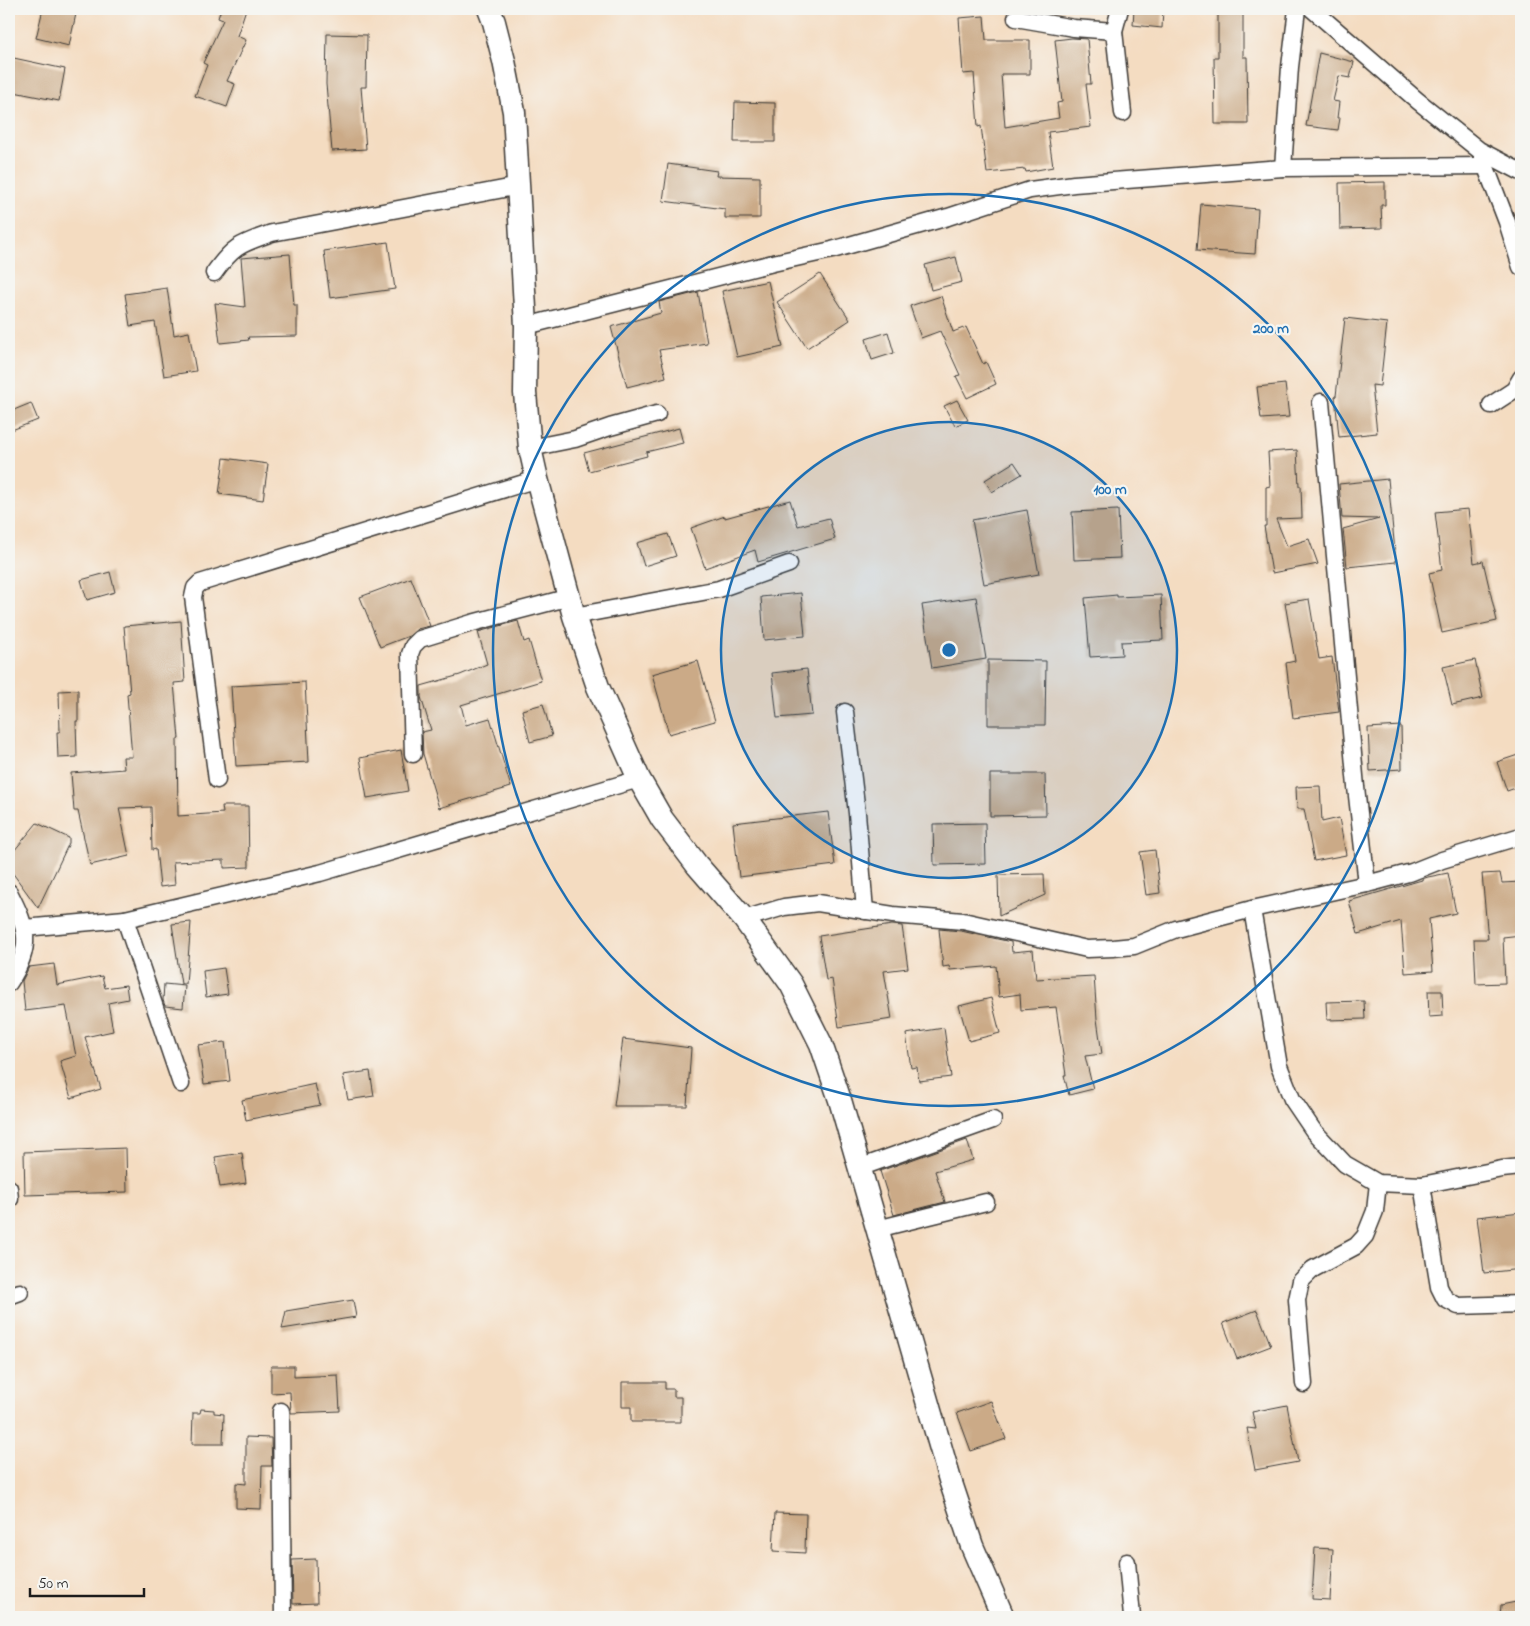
<svg xmlns="http://www.w3.org/2000/svg" width="1530" height="1626" font-family="'Indie Flower',sans-serif">
<rect width="100%" height="100%" fill="#f6f6f2"/>
<filter id="ink" filterUnits="userSpaceOnUse"><feTurbulence type="fractalNoise" baseFrequency=".02" numOctaves="2"/><feDisplacementMap in="SourceGraphic" scale="10" xChannelSelector="R" yChannelSelector="G"/><feConvolveMatrix kernelMatrix="1 2 1 2 8 2 1 2 1" color-interpolation-filters="sRGB"/></filter>
<filter id="wash" filterUnits="userSpaceOnUse"><feTurbulence type="fractalNoise" baseFrequency=".0096" numOctaves="4" result="noise"/><feDisplacementMap in="SourceGraphic" scale="20" xChannelSelector="R" yChannelSelector="G"/><feGaussianBlur stdDeviation="1.12" result="paint"/><feColorMatrix in="noise" values="0 0 0 0 0 0 0 0 0 0 0 0 0 0 0 0 0 1.4 0 .05"/><feComposite in="paint" operator="in"/></filter>
<g filter="url(#wash)">
<rect width="100%" height="100%" fill="#f4dcc1"/>
<g id="blocks">
<g fill="#cbaa87">
<path d="M43 9H77L69 46 36 38Z"/>
<path d="M221 9H246L237 36 246 40 227 81 235 84 227 107 195 96 207 65 203 63 223 20 218 18Z"/>
<path d="M1134 9H1163L1162 28 1133 25Z"/>
<path d="M1218 9H1243V57H1247L1248 124H1215L1214 57H1218Z"/>
<path d="M984 16 986 40H1030V74H1001L1005 127 1059 118 1057 103 1062 102 1055 40 1072 38 1087 39 1091 84H1086L1091 127 1048 132 1053 167 1026 172 1025 169 987 173 981 126 978 127 974 73 963 74 959 18Z"/>
<path d="M327 34 367 35 366 87H361L366 149 332 151 326 84Z"/>
<path d="M1319 53 1354 62 1350 78 1339 76 1333 101 1339 102 1337 118H1340L1338 130 1306 126Z"/>
<path d="M9 57 65 69 59 101 9 91Z"/>
<path d="M735 102 775 103V142H734Z"/>
<path d="M668 164 717 171 716 176 760 177V218H725V209L663 201Z"/>
<path d="M1385 182V205H1381L1382 228 1340 229 1339 183Z"/>
<path d="M1201 204 1258 209 1255 254 1197 250Z"/>
<path d="M388 242 395 289 330 298 324 251Z"/>
<path d="M290 254 294 305H297V336L248 337 249 340 220 343 215 303 245 307 241 258Z"/>
<path d="M956 257 962 282 931 290 925 265Z"/>
<path d="M820 274 850 320 807 348 777 302Z"/>
<path d="M768 281 783 347 737 357 722 291Z"/>
<path d="M167 288 174 335 189 332 196 371 164 376 155 322 130 326 125 294Z"/>
<path d="M698 292 707 343 659 350 666 377 627 387 611 327 661 313 659 302Z"/>
<path d="M941 296 953 332 966 327 983 364 986 362 996 384 967 398 956 376 960 375 940 331 921 338 910 306Z"/>
<path d="M1345 318 1387 323 1380 386 1372 385 1377 433 1339 437 1335 396H1336Z"/>
<path d="M888 332 894 353 872 360 866 339Z"/>
<path d="M1285 384 1289 417 1261 419 1257 387Z"/>
<path d="M957 400 968 420 955 426 944 406Z"/>
<path d="M31 403 38 420 9 431V412Z"/>
<path d="M679 428 683 443 646 452 647 456 589 471 584 453Z"/>
<path d="M1297 450 1299 486H1301L1302 518 1276 519 1287 546 1309 539 1318 564 1272 573 1264 526H1266V487L1270 486 1268 452Z"/>
<path d="M224 458 268 464 263 500 219 494Z"/>
<path d="M1014 462 1022 474 992 492 985 480Z"/>
<path d="M1388 479 1396 562 1347 567 1343 529 1379 519 1342 518 1339 484Z"/>
<path d="M790 500 798 526 829 518 835 539 758 562 755 550 705 568 691 528 725 516V518Z"/>
<path d="M1468 509 1474 563 1483 561 1497 621 1442 633 1429 573 1442 570 1435 512Z"/>
<path d="M1027 510 1039 574 984 584 972 520Z"/>
<path d="M1118 510 1120 558 1074 560 1072 512Z"/>
<path d="M668 534 676 556 644 566 637 543Z"/>
<path d="M110 572 115 592 87 600 81 580Z"/>
<path d="M411 578 430 626 417 629 409 636 380 647 360 597Z"/>
<path d="M801 593 805 636 764 640 761 597Z"/>
<path d="M1117 595V597L1161 595 1163 640 1121 642 1122 655 1090 657 1085 598Z"/>
<path d="M976 597 986 659 932 668 922 605Z"/>
<path d="M1309 599 1319 659 1332 657 1339 712 1293 718 1286 663 1295 661 1285 603Z"/>
<path d="M181 621 185 682 174 683 179 739H177L178 816 223 813 222 806H248L249 867 224 868V860L173 862 175 885 160 887 156 849 152 850 151 807 119 808 129 856 90 865 78 811H74L71 773 124 769 123 757H132L127 694 130 693 124 626Z"/>
<path d="M518 621 524 642 529 640 541 681 461 705 466 725 490 718 511 787 439 808 423 754 422 732 431 730 421 697V686L460 675 487 664 478 632Z"/>
<path d="M988 660 1046 661 1045 725H988Z"/>
<path d="M1475 660 1483 698 1452 705 1443 667Z"/>
<path d="M698 661 715 721 669 734 652 674Z"/>
<path d="M807 669 812 715 777 718 772 673Z"/>
<path d="M305 682 309 762 236 766 231 686Z"/>
<path d="M78 690V721H76L77 757 58 758 57 732H60L59 691Z"/>
<path d="M543 704 552 736 530 742 522 710Z"/>
<path d="M1401 726 1402 769 1370 771 1368 728Z"/>
<path d="M401 750 408 791 367 798 360 758Z"/>
<path d="M1521 754V786L1507 791 1497 762Z"/>
<path d="M990 774H1045L1046 815 990 816Z"/>
<path d="M1320 786 1322 822 1339 818 1346 855 1314 861 1304 809H1297L1296 787Z"/>
<path d="M828 812 835 865 739 877 733 823Z"/>
<path d="M37 823 69 838V843L38 908 9 868V857Z"/>
<path d="M985 823 986 864 934 865 933 824Z"/>
<path d="M1155 850 1160 893 1146 895 1140 852Z"/>
<path d="M1448 873 1456 913 1429 919 1433 971 1405 973 1401 921 1358 934 1349 901 1422 880V879L1428 877Z"/>
<path d="M1500 873 1502 883 1521 882V935L1503 937 1505 983 1476 984 1474 939H1488L1482 874Z"/>
<path d="M1044 874 1045 895 999 916 998 875Z"/>
<path d="M191 922 186 984H181L172 924Z"/>
<path d="M892 925 902 926 908 968 884 971 892 1019 839 1027 832 979 826 980 819 936Z"/>
<path d="M939 929 961 931 1011 942 1012 952 1033 950 1036 979 1094 976 1097 1019 1102 1054 1085 1056 1093 1089 1069 1095 1064 1075H1066L1056 1007 1021 1010 1020 994 999 997 996 966 950 970 949 966 943 967Z"/>
<path d="M54 964 57 985 102 976 105 988 126 985 128 999 108 1003 113 1031 85 1037 101 1089 71 1098 60 1061 76 1056 66 1006 25 1011 22 981 29 967Z"/>
<path d="M224 968 228 994 206 997 203 971Z"/>
<path d="M164 984 185 986 183 1008 165 1006 163 1000Z"/>
<path d="M1428 991H1442L1443 1016 1429 1017Z"/>
<path d="M991 998 1000 1033 969 1041 959 1006Z"/>
<path d="M1364 1001 1365 1019 1327 1020 1326 1002Z"/>
<path d="M944 1028 951 1077 919 1081 917 1067 911 1068 906 1034Z"/>
<path d="M623 1039 691 1048 687 1106H614Z"/>
<path d="M225 1042 230 1081 204 1084 198 1045Z"/>
<path d="M370 1071 374 1096 348 1100 343 1075Z"/>
<path d="M315 1084 320 1105 246 1120 242 1100Z"/>
<path d="M967 1140 973 1160 935 1171 945 1202 894 1215 880 1171Z"/>
<path d="M126 1148 127 1192 25 1195 24 1152Z"/>
<path d="M242 1153 246 1183 220 1187 215 1157Z"/>
<path d="M1521 1212V1269L1484 1273 1477 1217Z"/>
<path d="M353 1300 356 1317 282 1329 286 1311Z"/>
<path d="M1257 1310 1271 1346 1237 1359 1223 1323Z"/>
<path d="M271 1366H294V1377L338 1375 340 1411 291 1413 290 1392 271 1393Z"/>
<path d="M622 1382H665V1389H674V1397H681V1422H631V1407H622Z"/>
<path d="M991 1401 1006 1439 971 1451 957 1413Z"/>
<path d="M1287 1405 1298 1462 1255 1470 1247 1428 1256 1429 1252 1412Z"/>
<path d="M201 1409 214 1410V1413L224 1414 223 1444H192L193 1413H200Z"/>
<path d="M246 1437 271 1438 272 1466H262L261 1509 236 1508V1483L246 1484Z"/>
<path d="M775 1513 806 1514 805 1553 773 1551Z"/>
<path d="M1315 1548 1333 1549 1330 1600 1312 1599Z"/>
<path d="M316 1559 317 1603 293 1604 292 1560Z"/>
<path d="M1521 1601V1617H1500L1501 1605Z"/>
</g>
</g>
</g>
<g filter="url(#ink)">
<use href="#blocks" fill-opacity="0" stroke="#3c3935" stroke-width="1"/>
<g fill="none" stroke-linecap="round" stroke-linejoin="round">
<g stroke="#3c3935" stroke-width="19">
<g id="street">
<path d="M1120 9 1114 31 1123 113"/>
<path d="M1312 9 1418 101 1479 150 1521 172"/>
<path d="M1016 18 1074 28 1114 31"/>
<path d="M1482 157 1507 222 1521 267"/>
<path d="M1283 168 1290 67 1297 9"/>
<path d="M214 273C234 245 241 244 272 233L519 186"/>
<path d="M526 326 773 263 832 250 948 217 1030 190 1074 184 1283 168 1485 166"/>
<path d="M1321 402 1356 787 1367 884"/>
<path d="M1491 405 1514 390 1521 378"/>
<path d="M530 448 575 439 610 427 657 414"/>
<path d="M574 616 719 589 789 564"/>
<path d="M845 712 857 813 865 911"/>
<path d="M413 754 410 654 413 646 420 639 472 623 570 597"/>
<path d="M217 780 193 597 195 588 200 583 537 479"/>
<path d="M9 892C28 929 33 947 9 983"/>
<path d="M1252 909 1279 1066 1292 1099 1313 1130 1345 1164 1378 1183 1422 1185 1502 1169 1521 1167"/>
<path d="M125 919 320 873 639 779"/>
<path d="M744 919 784 907 818 903 893 915 963 921 1087 949 1113 948 1134 946 1176 929 1252 909 1367 884 1412 872 1442 860 1521 836"/>
<path d="M24 928 125 919 181 1084"/>
<path d="M859 1168 993 1120"/>
<path d="M1422 1185 1439 1287 1445 1299 1458 1306 1521 1304"/>
<path d="M9 1188 10 1199"/>
<path d="M877 1229 986 1202"/>
<path d="M9 1296 20 1292"/>
<path d="M1304 1384 1297 1300 1301 1281 1313 1269 1356 1246 1365 1236 1375 1211 1378 1183"/>
<path d="M281 1411 283 1617"/>
<path d="M1127 1562 1132 1617"/>
</g>
</g>
<g stroke="#3c3935" stroke-width="25">
<path id="secondary" d="M489 9 494 22 504 61 514 112 526 326 525 393 530 448 537 479 574 616 598 687 639 779 662 819 697 865 744 919 791 984 821 1044 840 1100 950 1480 972 1546 1003 1617"/>
</g>
<use href="#street" stroke="#fff" stroke-width="16"/>
<use href="#secondary" stroke="#fff" stroke-width="22"/>
</g>
</g>
<circle cx="949" cy="650" r="228" fill="#1f6fb2" fill-opacity=".12"/>
<g fill="none" stroke="#1f6fb2" stroke-width="2.5">
<circle cx="949" cy="650" r="228"/>
<circle cx="949" cy="650" r="456"/>
</g>
<circle cx="949" cy="650" r="8" fill="#1f6fb2" stroke="#f6f6f2" stroke-width="2.5"/>
<g font-size="15" text-anchor="middle" font-weight="bold" fill="#1f6fb2" stroke="#f6f6f2" stroke-width="4.5" stroke-linejoin="round" paint-order="stroke">
<text x="1271" y="333">200 m</text>
<text x="1110" y="494">100 m</text>
</g>
<rect width="1530" height="1626" fill="none" stroke="#f6f6f2" stroke-width="30"/>
<path d="M30 1588v8h114v-8" fill="none" stroke="#1c1c1c" stroke-width="2.5"/>
<text x="38" y="1588" font-size="15" fill="#1c1c1c" stroke="#f6f6f2" stroke-width="4" paint-order="stroke">50 m</text>
</svg>
